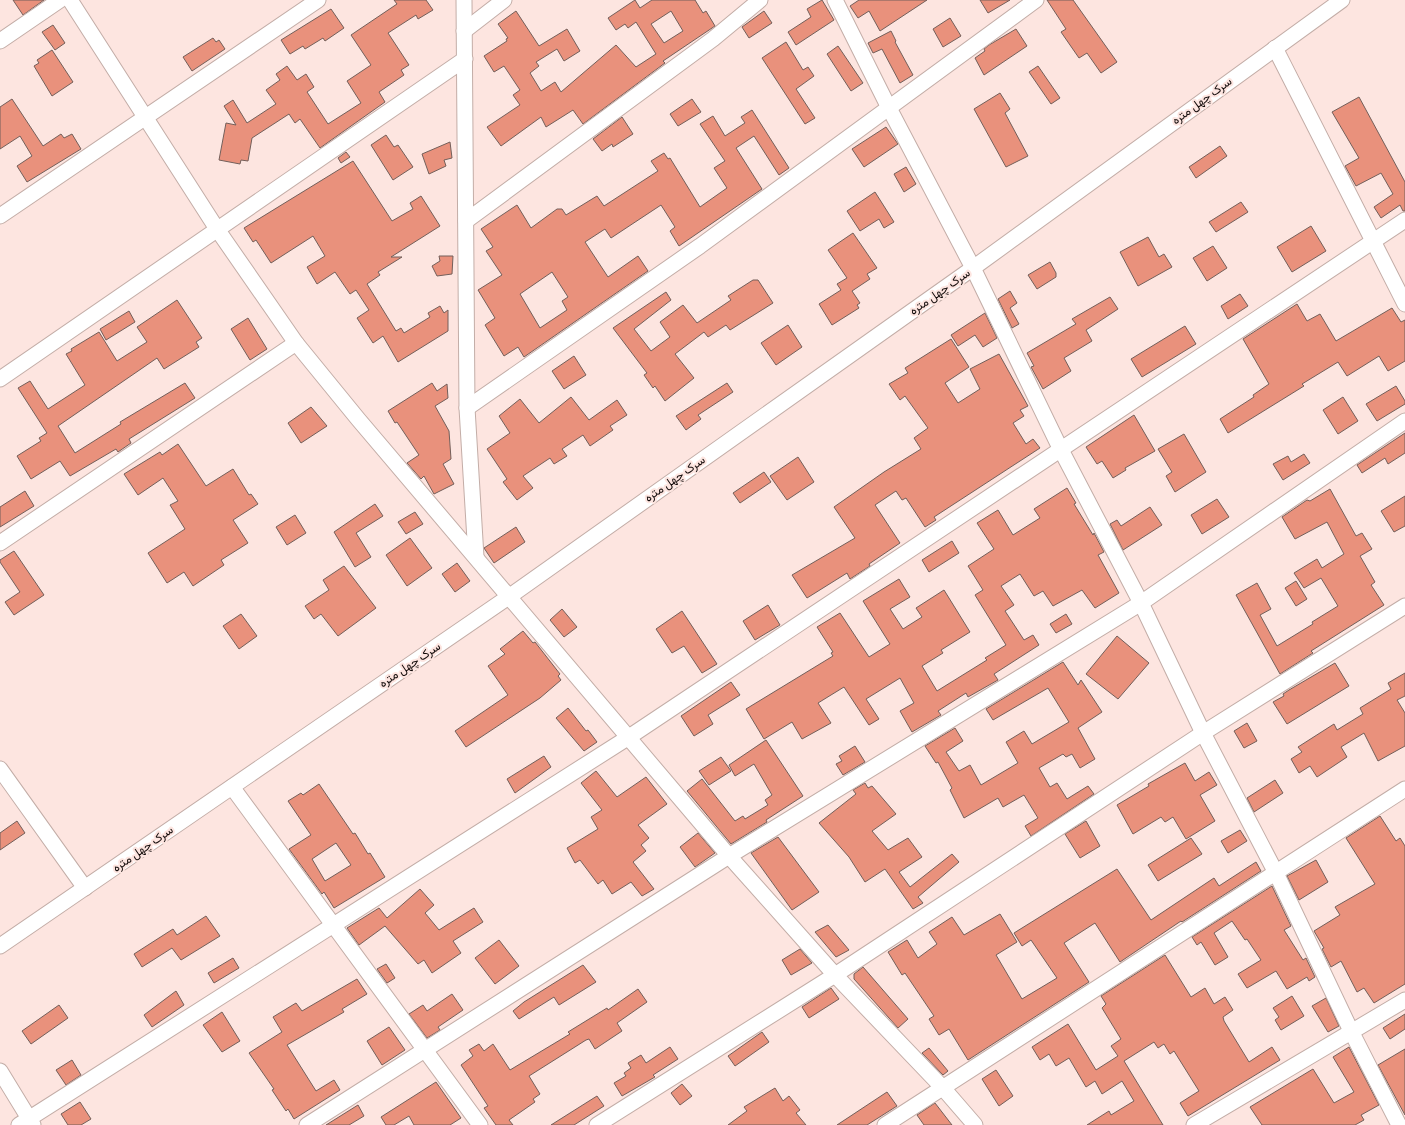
<svg xmlns="http://www.w3.org/2000/svg" width="1405" height="1125" font-family="Signika,Vazirmatn,sans-serif">
<rect width="100%" height="100%" fill="#fde5e0"/>
<g fill="#e9917c" stroke="#735f5a" fill-rule="evenodd">
<path d="M13 0H44L23 15Z"/>
<path d="M394 0H426L433 10 418 19 416 15 388 33 409 65 401 70 404 75 379 92 385 102 320 148 300 119 295 123 289 114 252 138 248 161 241 160 240 164 219 160 226 123 236 125 224 106 233 100 247 123 276 104 266 90 280 80 276 74 287 66 297 80 306 74 314 87 307 92 328 124 361 103 347 81 371 65 351 35 397 4Z"/>
<path d="M635 0 640 8 652 0H695L703 13 706 11 715 26 663 61 665 63 583 124 573 110 546 127 541 117 501 146 487 127 520 105 513 95 520 90 504 66 494 72 484 56 507 41 506 39 508 38 498 24 516 11 539 46 567 29 580 51 564 61 557 49 536 62 539 66 530 73 541 91 555 82 561 92 616 45 636 67 656 54 636 22 628 28 625 24 616 30 608 18ZM671 11 683 31 664 43 651 24Z"/>
<path d="M822 0 834 20 796 45 788 32 811 17 807 9Z"/>
<path d="M859 0H927L880 31 869 11 858 18 850 6Z"/>
<path d="M980 0H1010L988 13Z"/>
<path d="M1047 0H1073L1117 62 1101 73 1087 53 1079 58 1061 32 1066 29Z"/>
<path d="M331 9 344 28 325 41 323 38 305 49 303 46 290 54 281 40Z"/>
<path d="M764 11 772 23 749 38 742 27Z"/>
<path d="M950 18 961 36 943 47 933 29Z"/>
<path d="M53 25 65 43 55 50 42 32Z"/>
<path d="M1016 29 1027 46 984 75 975 58 985 51 984 49 989 45Z"/>
<path d="M891 31 896 41 895 42 913 75 900 83 882 49 873 53 868 43Z"/>
<path d="M213 38 216 42 219 40 225 49 192 71 183 57Z"/>
<path d="M786 42 803 70 808 67 814 76 796 89 815 118 805 124 762 58Z"/>
<path d="M838 46 863 83 851 91 827 54Z"/>
<path d="M52 50 73 82 52 96 34 66 39 63 37 60Z"/>
<path d="M1038 66 1060 98 1051 104 1029 72Z"/>
<path d="M1000 93 1010 109 1005 113 1028 156 1006 167 974 109Z"/>
<path d="M1359 97 1405 182V211H1403L1400 205 1381 218 1374 207 1393 194 1381 173 1356 186 1345 166 1359 158 1332 112Z"/>
<path d="M12 99 43 146 61 134 64 138 72 134 81 149 27 182 17 166 32 156 20 136 0 149V107Z"/>
<path d="M692 99 701 112 678 126 670 114Z"/>
<path d="M752 110 789 168 779 175 754 136 736 148 762 189 679 246 670 231 675 227 661 205 611 238 605 229 585 242 608 277 638 256 648 271 524 357 518 347 504 356 485 325 495 318 478 290 502 275 486 251 493 247 481 229 517 205 531 228 557 209H562L566 215 597 196 604 206 658 171 651 161 664 153 668 159 670 158 700 207 727 188 714 168 725 161 700 124 713 116 725 136 745 123 741 117ZM552 272 568 297 562 301 567 310 540 328 520 294Z"/>
<path d="M622 117 633 134 613 147 612 144 602 151 593 139Z"/>
<path d="M886 127 898 144 864 167 852 149Z"/>
<path d="M386 135 394 147 398 145 413 167 393 180 371 145Z"/>
<path d="M450 142 452 158 444 160 446 166 429 174 422 154Z"/>
<path d="M1220 146 1227 156 1196 178 1189 167Z"/>
<path d="M346 152 350 157 341 163 338 158Z"/>
<path d="M353 161 392 221 413 209 410 203 421 196 440 226 391 257H402L378 272 380 275 367 284 396 331 401 328 404 333 430 317 428 313 440 306 444 313 448 310V331L398 362 383 336 373 343 357 318 369 310 356 290 350 294 335 272 317 284 307 267 325 256 313 236 271 263 256 240 253 242 244 228Z"/>
<path d="M906 167 916 184 904 192 894 174Z"/>
<path d="M875 192 894 222 884 228 879 219 860 231 847 211Z"/>
<path d="M1241 202 1248 212 1216 232 1209 222Z"/>
<path d="M1311 226 1326 251 1292 272 1277 247Z"/>
<path d="M853 233 877 268 867 274 870 279 852 291 860 303 857 305 859 308 832 325 819 304 841 290 837 284 847 278 828 250Z"/>
<path d="M1148 237 1159 257 1164 254 1172 267 1138 286 1120 252Z"/>
<path d="M1213 246 1227 268 1207 281 1193 258Z"/>
<path d="M439 256H453L452 274 437 276 432 266 440 261Z"/>
<path d="M1050 262 1056 273V277L1037 289 1028 275Z"/>
<path d="M753 280H758L773 303 730 330 726 325 708 337 704 332 675 354 694 378 665 401 655 386 653 388 644 375 647 373 613 328 666 292 671 300 634 329 651 351 670 337 660 322 683 305 697 323 731 300 728 296Z"/>
<path d="M1010 291 1017 303 1010 308 1019 324 1012 328 998 299Z"/>
<path d="M1240 294 1248 306 1228 319 1221 306Z"/>
<path d="M1110 297 1118 309 1086 330 1092 341 1064 358 1071 371 1043 389 1031 367 1034 366 1027 353 1076 324 1072 319Z"/>
<path d="M177 300 202 338 196 342 199 347 164 369 157 358 58 426 75 453 121 424 120 422 185 383 195 398 129 439 131 443 118 452 116 449 70 476 60 461 31 479 17 456 41 441 39 438 47 433 18 388 30 381 48 409 85 385 66 354 72 351 71 349 99 332 117 361 147 342 137 327Z"/>
<path d="M1297 304 1307 321 1320 314 1336 341 1392 308 1401 322 1405 320V361L1388 371 1379 356 1347 376 1338 362 1302 384 1304 386 1228 433 1220 419 1254 397 1253 395 1269 384 1243 339Z"/>
<path d="M129 311 135 322 106 340 100 329Z"/>
<path d="M985 313 997 338 983 347 975 335 958 346 951 335Z"/>
<path d="M248 318 267 349 250 360 231 329Z"/>
<path d="M788 325 802 347 776 365 761 343Z"/>
<path d="M1185 326 1196 344 1142 377 1131 359Z"/>
<path d="M951 339 969 367 945 383 958 403 980 389 970 369 999 354 1028 406 1020 410 1024 416 1013 423 1026 444 1033 439 1040 448 934 517 936 520 925 527 906 498 902 500 896 491 875 505 900 543 869 564 870 566 850 579 847 573 807 598 792 575 855 538 834 507 884 472 921 449 914 438 928 428 905 396 900 400 889 384 908 373 905 368Z"/>
<path d="M574 356 586 375 564 389 552 371Z"/>
<path d="M432 383 437 391 447 384 448 398 435 406 449 431 451 459 443 464 454 484 434 494 424 476 421 479 407 463 419 455 397 422 395 423 388 411Z"/>
<path d="M727 383 733 392 698 415 701 419 686 430 676 416Z"/>
<path d="M1396 386 1405 401V404L1377 421 1366 404Z"/>
<path d="M571 397 589 420 617 400 627 415 610 426 613 430 590 446 583 435 562 449 567 456 554 464 550 458 523 476 533 488 517 500 503 482 507 479 487 449 510 433 499 416 520 399 539 423Z"/>
<path d="M1343 397 1358 421 1338 434 1323 410Z"/>
<path d="M311 407 327 426 301 443 288 423Z"/>
<path d="M1134 415 1155 451 1125 468 1126 470 1113 478 1102 461 1097 464 1086 447Z"/>
<path d="M1405 433V453L1388 464 1385 458 1362 473 1357 465Z"/>
<path d="M1184 434 1206 472 1175 492 1166 476 1172 472 1158 449Z"/>
<path d="M178 444 206 486 233 469 249 495 251 494 258 504 233 520 248 543 221 560 224 565 193 586 184 572 167 583 148 553 185 529 170 505 178 501 163 478 138 495 124 474 160 452 162 455Z"/>
<path d="M1304 454 1310 463 1283 480 1273 464 1288 456 1291 462Z"/>
<path d="M798 457 814 482 787 500 770 476Z"/>
<path d="M764 472 771 482 740 503 733 493Z"/>
<path d="M1067 488 1076 503 1074 504 1093 535 1094 533 1104 552 1098 555 1119 593 1095 608 1082 590 1053 606 1043 591 1034 596 1020 574 1001 586 1014 605 1005 611 1024 640 1033 635 1039 645 994 674 998 680 968 697 966 693 938 711 941 715 912 732 900 711 914 703 900 678 866 699 879 719 869 725 844 687 818 703 831 723 802 739 792 722 764 739 746 709 833 656 831 653 833 652 817 627 840 613 869 657 890 644 863 601 899 579 910 597 890 609 903 629 922 617 916 608 944 590 970 632 941 650 943 653 922 666 937 691 987 660 985 658 1006 645 975 595 983 590 968 566 994 549 977 523 998 510 1013 535 1040 518 1034 509Z"/>
<path d="M1330 489 1356 536 1362 533 1372 549 1360 556 1375 582 1371 585 1384 605 1311 651 1313 653 1280 674 1236 595 1257 583 1271 609 1260 615 1277 646 1313 624 1312 622 1338 606 1321 578 1304 588 1294 573 1317 559 1322 568 1344 554 1327 522 1295 539 1282 517 1307 500 1310 501Z"/>
<path d="M25 491 34 506 0 527V507Z"/>
<path d="M1405 496V526L1394 532 1381 511Z"/>
<path d="M1217 499 1229 517 1202 534 1191 515Z"/>
<path d="M375 504 383 516 356 533 371 557 355 567 334 532Z"/>
<path d="M1150 507 1162 525 1123 550 1110 524 1117 520 1121 526Z"/>
<path d="M415 512 423 524 406 534 398 522Z"/>
<path d="M295 515 306 533 287 545 276 527Z"/>
<path d="M516 527 525 542 494 563 484 548Z"/>
<path d="M410 538 432 568 407 586 386 555Z"/>
<path d="M952 541 959 553 929 572 922 560Z"/>
<path d="M14 551 44 595 14 615 5 602 20 592 0 562V560Z"/>
<path d="M457 563 470 581 455 592 442 574Z"/>
<path d="M344 566 376 608 338 636 321 614 314 619 305 606 329 590 323 580Z"/>
<path d="M1296 581 1307 599 1296 606 1285 588Z"/>
<path d="M768 605 780 625 755 640 743 621Z"/>
<path d="M562 609 577 627 564 637 550 620Z"/>
<path d="M682 611 717 664 702 673 684 646 672 653 656 629Z"/>
<path d="M241 614 257 636 239 649 223 626Z"/>
<path d="M1066 614 1072 624 1056 633 1050 624Z"/>
<path d="M523 631 533 643 535 642 560 674 558 676 561 680 540 698 466 747 455 731 508 695 488 666 505 654 500 649Z"/>
<path d="M1117 636 1149 663 1118 699 1086 674Z"/>
<path d="M1063 662 1078 685 1081 680 1102 712 1078 728 1095 759 1080 768 1072 754 1066 757 1063 754 1039 768 1050 787 1057 783 1067 799 1088 786 1094 794 1031 836 1025 826 1038 818 1024 795 1003 807 998 798 964 818 950 790 952 788 938 762 936 763 925 746 955 728 963 741 946 752 959 771 970 765 981 785 1018 763 1006 742 1024 731 1032 744 1069 722 1048 688 993 720 986 709Z"/>
<path d="M1335 663 1349 686 1287 724 1273 702 1284 696 1283 694 1289 690Z"/>
<path d="M1405 673V696L1397 700 1405 713V746L1378 761 1364 733 1341 747 1347 757 1317 777 1310 766 1299 773 1291 759 1302 752 1298 747 1334 724 1337 730 1363 714 1360 708 1391 689 1388 683Z"/>
<path d="M731 682 740 695 708 715 713 724 694 736 681 716Z"/>
<path d="M568 708 586 731 588 730 597 742 584 751 556 718Z"/>
<path d="M1247 723 1257 741 1244 748 1234 731Z"/>
<path d="M766 740 803 796 766 820 767 822 731 844 687 791 702 779 735 821 743 816 745 819 768 805 765 800 772 795 754 764 735 776 729 765Z"/>
<path d="M855 746 865 762 843 775 836 764 842 761 839 756Z"/>
<path d="M544 756 551 767 515 793 507 779Z"/>
<path d="M721 757 731 771 709 785 699 771Z"/>
<path d="M1185 763 1195 781 1209 772 1217 785 1200 795 1215 821 1186 839 1173 817 1165 822 1161 817 1133 834 1117 805 1149 786 1148 784Z"/>
<path d="M596 771 617 797 646 777 667 804 638 825 649 838 641 845 646 851 633 862 654 889 642 896 631 882 612 894 603 880 598 884 580 860 575 863 567 848 598 829 591 817 602 810 581 783Z"/>
<path d="M1275 780 1283 793 1254 812 1247 798Z"/>
<path d="M865 783 868 788 872 786 896 814 872 831 888 850 908 838 922 857 899 872 910 887 952 854 959 862 918 897 923 903 913 909 885 869 865 882 849 857 819 823 856 794 853 790Z"/>
<path d="M319 784 353 834 355 833 368 854 370 853 385 877 334 908 324 892 322 894 289 849 311 835 288 801 301 793 303 795ZM336 843 351 865 325 881 312 859Z"/>
<path d="M1380 816 1396 841 1400 838 1405 846V984L1374 1003 1364 988 1357 992 1341 961 1331 967 1322 949 1324 948 1314 931 1340 915 1335 907 1375 884 1346 838Z"/>
<path d="M17 821 25 833 0 850V833Z"/>
<path d="M1086 821 1100 846 1080 858 1065 834Z"/>
<path d="M1240 830 1247 841 1228 853 1221 841Z"/>
<path d="M698 833 715 853 695 867 680 847Z"/>
<path d="M778 837 819 892 792 910 751 853Z"/>
<path d="M1191 838 1202 854 1158 881 1148 865Z"/>
<path d="M1316 860 1328 882 1299 900 1287 876Z"/>
<path d="M1256 862 1261 871 1182 922 1181 921 1120 962 1095 923 1064 943 1089 982 968 1060 949 1029 939 1035 929 1019 934 1016 905 973 902 975 888 952 907 940 918 958 937 944 929 932 952 917 964 935 1000 914 1017 942 996 955 1022 999 1057 978 1031 940 1022 946 1014 933 1117 869 1151 920 1214 878 1219 886Z"/>
<path d="M1272 886 1291 926 1284 930 1303 960 1306 958 1315 977 1309 981 1307 977 1287 989 1276 971 1247 988 1238 974 1261 960 1247 939 1245 940 1232 921 1214 933 1228 957 1215 965 1201 942 1197 945 1192 937Z"/>
<path d="M420 889 434 905 425 913 439 930 474 908 483 922 453 941 461 953 432 973 424 960 418 964 385 926 359 945 347 928 379 908 387 918Z"/>
<path d="M206 916 220 936 181 960 172 948 142 967 134 954 173 929 177 935Z"/>
<path d="M828 925 849 950 836 957 815 932Z"/>
<path d="M499 940 519 966 495 984 475 958Z"/>
<path d="M800 949 812 963 791 975 782 960Z"/>
<path d="M1165 955 1191 997 1205 988 1214 1004 1225 997 1233 1010 1223 1017 1224 1021 1249 1062 1272 1047 1280 1060 1188 1116 1180 1103 1199 1091 1174 1051 1170 1054 1164 1044 1158 1048 1154 1042 1124 1061 1163 1125H1087L1109 1111 1111 1115 1134 1101 1122 1081 1102 1094 1095 1081 1086 1087 1069 1058 1056 1066 1049 1054 1040 1060 1032 1047 1068 1024 1096 1070 1118 1056 1111 1046 1121 1039 1102 1008 1106 1004 1101 996Z"/>
<path d="M233 958 239 968 214 983 208 973Z"/>
<path d="M386 964 395 978 387 983 377 969Z"/>
<path d="M583 965 596 982 559 1005 554 997 519 1019 513 1011 524 1002Z"/>
<path d="M863 967 908 1019 898 1028 854 979V974Z"/>
<path d="M357 979 367 994 342 1009 344 1012 287 1045 316 1091 334 1080 340 1090 294 1119 288 1109 286 1111 272 1090 274 1089 249 1053 282 1032 273 1017 296 1003 302 1011Z"/>
<path d="M831 988 839 999 809 1018 802 1007Z"/>
<path d="M638 989 647 1002 617 1023 622 1031 595 1049 589 1039 586 1040 529 1076 540 1094 533 1099 535 1102 509 1120 513 1125H496L484 1108 488 1106 461 1065 473 1056 469 1050 479 1044 484 1051 493 1044 510 1070 570 1034 568 1032 607 1008 608 1010Z"/>
<path d="M176 991 184 1005 152 1027 144 1015Z"/>
<path d="M452 994 463 1010 438 1027 440 1030 427 1038 409 1014 423 1005 427 1011Z"/>
<path d="M1292 996 1304 1016 1281 1030 1275 1020 1279 1017 1273 1008Z"/>
<path d="M1326 998 1339 1026 1328 1032 1312 1006Z"/>
<path d="M59 1005 68 1018 31 1044 22 1031Z"/>
<path d="M222 1012 240 1041 222 1052 203 1025Z"/>
<path d="M1405 1014V1029L1390 1039 1383 1028Z"/>
<path d="M389 1027 405 1050 382 1065 367 1041Z"/>
<path d="M762 1032 769 1042 735 1066 728 1056Z"/>
<path d="M670 1047 678 1059 653 1075 655 1077 622 1096 614 1083 626 1076 624 1073 631 1068 628 1063 641 1055 646 1063Z"/>
<path d="M1349 1047 1379 1105 1361 1115 1364 1120 1355 1125H1262L1250 1107 1313 1069 1334 1103 1354 1092 1333 1057Z"/>
<path d="M929 1048 948 1071 943 1075 922 1053Z"/>
<path d="M1405 1049V1115L1378 1065Z"/>
<path d="M72 1060 81 1075 66 1085 56 1070Z"/>
<path d="M996 1070 1013 1096 999 1106 982 1079Z"/>
<path d="M436 1082 461 1118 450 1125H414L409 1116 394 1125H386L381 1117Z"/>
<path d="M682 1084 692 1096 680 1105 671 1093Z"/>
<path d="M775 1088 783 1101 789 1096 800 1110 796 1113 806 1125H728L747 1111 744 1107Z"/>
<path d="M887 1092 897 1106 867 1125H837Z"/>
<path d="M597 1096 604 1106 574 1125H551Z"/>
<path d="M80 1102 91 1119 81 1125H68L61 1114Z"/>
<path d="M935 1103 952 1125H924L917 1115Z"/>
<path d="M358 1105 364 1116 349 1125H326Z"/>
</g>
<g fill="none" stroke-linecap="round" stroke-linejoin="round">
<g stroke="#c3ada7" stroke-width="17">
<g id="minor">
<path d="M70 0 217 229 296 343 358 419 729 856 835 975 943 1088 975 1125"/>
<path d="M464 0 467 408 476 557"/>
<path d="M835 0 889 108 973 268 1060 448 1141 603 1203 733 1276 873 1351 1031 1399 1125"/>
<path d="M464 31 504 0"/>
<path d="M0 41 60 0"/>
<path d="M1275 48 1405 304"/>
<path d="M0 216 318 0"/>
<path d="M466 221 713 39 760 0"/>
<path d="M0 379 465 59"/>
<path d="M467 408 700 246 1036 0"/>
<path d="M0 543 296 343"/>
<path d="M0 769 85 888"/>
<path d="M232 787 480 1125"/>
<path d="M0 946 510 596 973 268 1342 0"/>
<path d="M0 1071 33 1125"/>
<path d="M19 1125 629 737 1405 220"/>
<path d="M307 1125 729 856 1141 603 1405 421"/>
<path d="M597 1125 835 975 1203 733 1405 606"/>
<path d="M885 1125 1405 789"/>
<path d="M1194 1125 1405 1000"/>
</g>
</g>
<use href="#minor" stroke="#fff" stroke-width="15"/>
</g>
<g text-anchor="middle" dominant-baseline="central" stroke-width="4" stroke-linejoin="round" paint-order="stroke">
<g font-size="12" fill="#110a09" stroke="#fde5e0">
<text transform="translate(1202 101) rotate(-36)">سرک چهل متره</text>
<text transform="translate(940 292) rotate(-35)">سرک چهل متره</text>
<text transform="translate(675 479) rotate(-35)">سرک چهل متره</text>
<text transform="translate(410 665) rotate(-34)">سرک چهل متره</text>
<text transform="translate(143 849) rotate(-35)">سرک چهل متره</text>
</g>
</g>
</svg>
